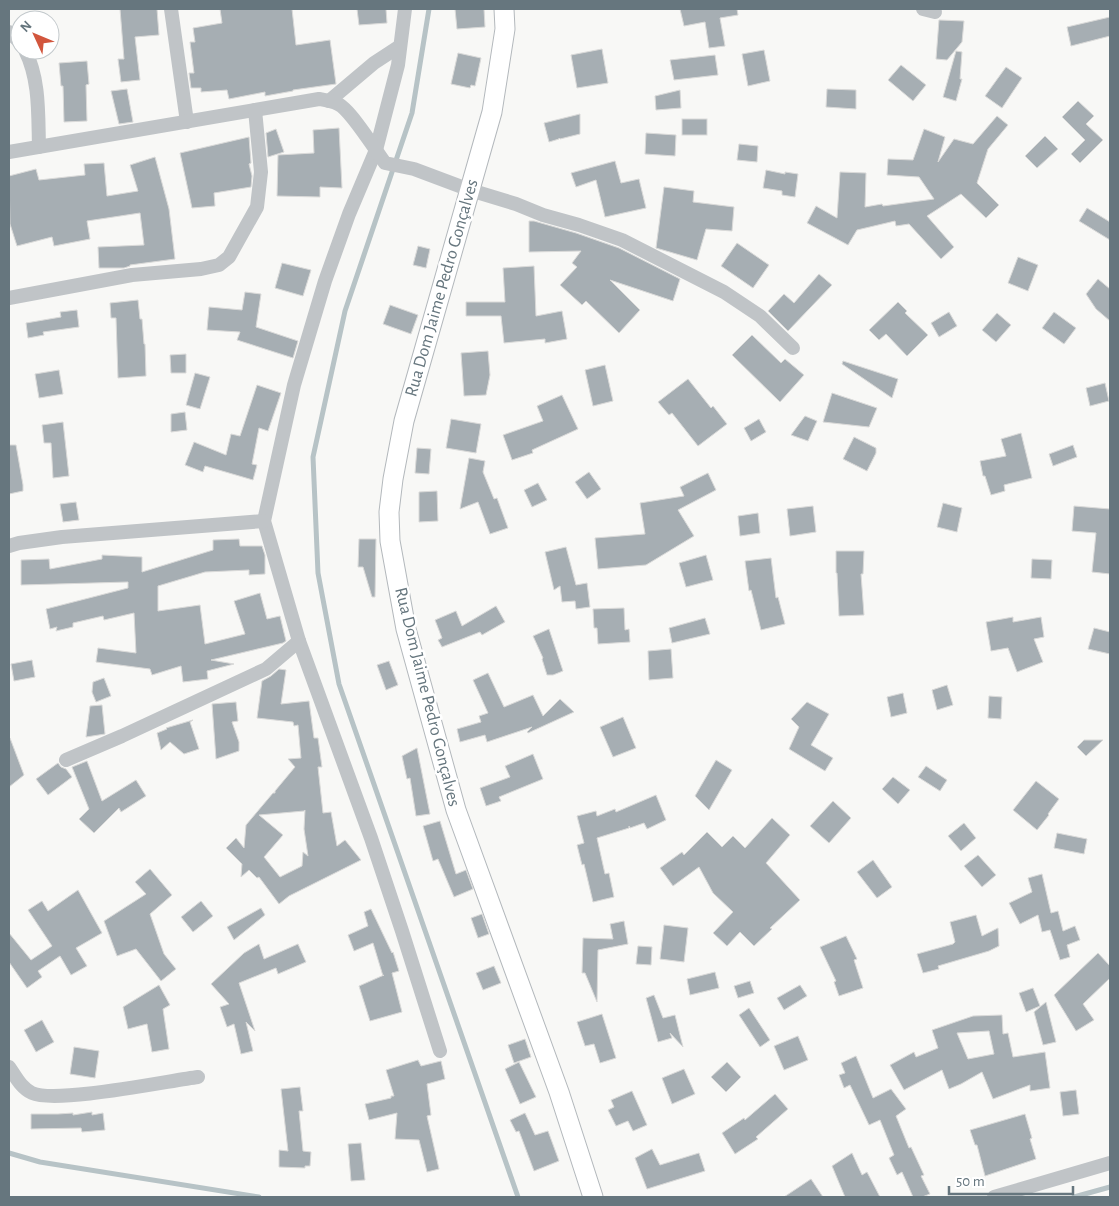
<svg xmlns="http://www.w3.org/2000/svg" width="1119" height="1206" font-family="'Alegreya Sans',sans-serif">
<rect width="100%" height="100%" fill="#f8f8f6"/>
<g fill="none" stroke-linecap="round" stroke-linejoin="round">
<g stroke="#b7c3c6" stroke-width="5">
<path d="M429 9 412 113 345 311 313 457 318 573 339 684 518 1197"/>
<path d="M9 1153 40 1162 259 1197"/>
<path d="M1074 1197 1110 1187"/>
</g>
</g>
<g fill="#a6aeb3" stroke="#dadad9" fill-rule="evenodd">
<path d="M120 9H157L159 35 135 37 140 80 121 82 118 59H124Z"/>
<path d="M220 9H292L296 45 330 40 336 84 293 90V91L265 96V92L229 99 227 90 201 92V88H191L189 73H194L190 42H195L193 28 222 23Z"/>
<path d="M357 9H386L387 23 359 25Z"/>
<path d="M455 9H484L485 27 457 29Z"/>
<path d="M680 9H737L738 15 720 18 725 46 709 48 705 22 684 26Z"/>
<path d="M1110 17V36L1071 46 1067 27Z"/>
<path d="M939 20 964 21 962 42 947 60 936 59Z"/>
<path d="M602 49 608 83 577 88 571 55Z"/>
<path d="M764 50 770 81 748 86 742 54Z"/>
<path d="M956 51 962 52 960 79H962L956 101 943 97Z"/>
<path d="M458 53 481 58 475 86 471 85 470 88 451 84Z"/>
<path d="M715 55 718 75 674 80 670 60Z"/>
<path d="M87 61 89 84 86 85 87 121 64 122 63 86H61L59 63Z"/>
<path d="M901 65 926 85 913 101 888 80Z"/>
<path d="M1006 67 1022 78 1002 108 985 96Z"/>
<path d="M127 89 133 122 119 124 111 91Z"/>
<path d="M827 89 856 90V109L826 107Z"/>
<path d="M680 90 681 108 656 110 655 96Z"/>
<path d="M1078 101 1094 116 1086 124 1103 140 1080 163 1071 154 1085 140 1062 117Z"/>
<path d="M580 114V134L560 139 559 138V139L549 142 544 123Z"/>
<path d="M997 116 1008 125 988 149 977 183 999 205 986 218 961 194 927 216 954 247 941 259 909 224 896 226 895 221 857 230 848 245 807 223 816 206 837 218 840 172 866 173 865 207 882 204 883 206 934 199 919 177 887 175 888 159 913 160 924 129 945 137 938 162 954 139 973 144Z"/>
<rect x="682" y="119" width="25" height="16"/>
<path d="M339 128 342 188 320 187V197L277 196 278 155 314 153 313 130Z"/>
<path d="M276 129 284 152 268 157 266 133Z"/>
<path d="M646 133 676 135 675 156 645 154Z"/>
<path d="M1045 136 1058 149 1037 168 1025 156Z"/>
<path d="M249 137 251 163 249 164 252 176 251 187 214 193 215 206 192 208 180 153Z"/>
<path d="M739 144 758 146 757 162 737 160Z"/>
<path d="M155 157 169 209 175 259 130 265V266L124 268H99L98 247 144 245 140 213 87 221 90 239 54 246 52 237 17 246 10 224 9 176 36 169 39 180 85 175 84 164 104 163 107 196 138 191 130 165Z"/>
<path d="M615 161 621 183 639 179 646 208 605 217 596 180 576 187 571 173Z"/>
<path d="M766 170 785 174V172L798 174 795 197 782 195V191L763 188Z"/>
<path d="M664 187 694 191 693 202 734 207 732 231 706 229 697 260 656 248Z"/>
<path d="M1087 208 1110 222V240L1079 221Z"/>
<path d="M529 221H534L576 233 619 248 680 279 673 301 610 280 640 310 619 333 586 301 582 305 560 285 577 267 572 263 581 251 529 252Z"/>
<path d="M737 243 769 265 753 288 721 266Z"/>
<path d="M418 246 430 249 426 268 413 265Z"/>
<path d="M1018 257 1038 265 1028 291 1008 283Z"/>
<path d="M282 263 311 270 303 296 275 288Z"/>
<path d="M534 266 536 316 562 311 567 339 545 343V339L504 343 501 316H466V302H505L503 268Z"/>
<path d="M819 274 832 285 788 331 768 311 784 294 794 303Z"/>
<path d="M1098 279 1110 289V321L1096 309 1086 294Z"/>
<path d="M245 292 261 294 256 327 298 341 293 358 237 340 240 332 207 330 209 307 242 310Z"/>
<path d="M138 300 140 319H142L144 344H145L146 376 118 378 116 318H111L110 303Z"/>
<path d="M898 302 907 311 905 313 928 335 907 356 886 334 879 340 869 330Z"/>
<path d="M390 305 418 315 411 334 383 324Z"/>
<path d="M77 310 79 327 43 332 44 335 28 338 26 323 61 317 60 312Z"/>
<path d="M949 312 957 326 939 337 931 323Z"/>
<path d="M1054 312 1076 328 1064 344 1042 328Z"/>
<path d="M997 313 1011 325 996 342 982 330Z"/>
<path d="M752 335 781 363 785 359 804 375 780 402 732 355Z"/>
<path d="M488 351 490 375 486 395 464 396 461 353Z"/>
<path d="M186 354V373H171L170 355Z"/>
<path d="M843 361 898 379 892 398 842 364Z"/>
<path d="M605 365 613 401 593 406 585 370Z"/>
<path d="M59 370 63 394 39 398 35 374Z"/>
<path d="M195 373 210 377 200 409 186 405Z"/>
<path d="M688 379 711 408 713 406 727 424 698 446 672 413 669 415 658 402Z"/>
<path d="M1105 383 1109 401 1090 406 1086 388Z"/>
<path d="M257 385 281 393 268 431 259 428 252 464 257 465 253 480 205 466 203 472 185 465 194 442 226 455 231 434 240 436Z"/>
<path d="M832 393 877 408 869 427 823 422Z"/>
<path d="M562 395 578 429 532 450 533 453 512 460 503 435 543 421 537 406Z"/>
<path d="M185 412 187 430 171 432V414Z"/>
<path d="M805 416 817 421 808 441 791 435Z"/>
<path d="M451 419 481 424 476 453 446 448Z"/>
<path d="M759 419 766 432 751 441 744 428Z"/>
<path d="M63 422 69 476 53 478 51 443H44L42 425Z"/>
<path d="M1021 433 1032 478 1004 485 1005 491 991 495 985 476H983L980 461 1006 456 1001 439Z"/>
<path d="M854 437 876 448V453L867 471 843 459Z"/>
<path d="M9 445H16L23 485V491L9 494Z"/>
<path d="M1073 445 1077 457 1053 466 1049 454Z"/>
<path d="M417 448 431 449 429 474 415 473Z"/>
<path d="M469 458 485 461 483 472 494 499 497 498 508 528 490 534 478 502 460 509Z"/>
<path d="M589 472 601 489 587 499 575 482Z"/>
<path d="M708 473 716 490 678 510 694 536 646 565 598 569 595 538 645 534 640 503 684 496 680 487Z"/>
<path d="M538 483 547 500 532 507 524 490Z"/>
<path d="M437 491 438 521 419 522V492Z"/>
<path d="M76 502 79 520 63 522 60 504Z"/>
<path d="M943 503 962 508 957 532 937 527Z"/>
<path d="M813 506 816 532 790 536 787 509Z"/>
<path d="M1074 506 1110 509V574L1092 572 1096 533 1072 531Z"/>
<path d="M758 513 760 533 740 536 738 516Z"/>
<path d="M239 539 240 546H262L265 555V574L249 575V570L205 572 158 586V611L200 605 205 644 245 634 234 601 260 593 267 619 280 616 286 641 283 643 211 660 234 664 207 671 208 679 183 682 181 666 152 675 150 669 96 662 98 648 136 653 134 613 104 620 103 616 73 623V627L56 631 57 627 50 629 46 609 128 588V582L21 585V560L49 559 50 569 102 559V555L142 557V572L213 550V540Z"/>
<path d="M359 539H376L375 597H372L363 567H358Z"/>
<path d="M566 547 576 585 587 583 590 607 576 609 575 601 562 602 560 586 554 590 545 552Z"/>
<path d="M836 551H864L863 574H861L864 615 839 616 837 573H836Z"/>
<path d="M706 555 713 580 686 587 679 563Z"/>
<path d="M771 558 776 598 778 597 785 624 761 630 751 590 749 591 745 561Z"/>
<path d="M1032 559 1052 560 1051 579 1031 578Z"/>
<path d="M496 606 505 622 482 635 480 632 442 647 438 640 442 638 435 620 456 611 462 626Z"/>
<path d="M624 608 625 630 629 629 630 642 598 644 597 628H594L593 609Z"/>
<path d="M1013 617V622L1041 617 1044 637 1034 639 1043 662 1017 672 1008 648 991 651 986 622Z"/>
<path d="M705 618 710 634 672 643 669 628Z"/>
<path d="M1094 628 1110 632V654L1088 649Z"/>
<path d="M549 629 563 671 553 675H547L542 659 543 658 533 636Z"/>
<path d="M671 649 673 678 649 680 648 651Z"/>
<path d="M32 660 35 677 14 681 11 664Z"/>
<path d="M389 661 398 685 386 690 377 665Z"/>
<path d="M279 669 286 670 281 704 309 701 314 738H318L322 767H318L323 813 331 812 337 846 345 840 361 860 289 896 279 904 259 877 257 878 249 870 241 877 242 864 226 848 236 838 244 848 246 825 273 793H275V791L295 767 288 759 301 758 298 725 294 726 293 722 257 718 262 681 271 676ZM305 810 304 829 308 856 303 852 302 866 280 877 264 857 283 835 259 815 304 811Z"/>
<path d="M488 673 504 707 533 695 543 716 560 699 574 712 528 733 527 732 532 727 487 742 485 735 460 742 457 729 481 722 479 716 488 713 473 680Z"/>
<path d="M104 678 111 696 96 702 92 692 93 682Z"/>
<path d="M947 685 953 705 937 710 932 690Z"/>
<path d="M903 693 907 713 891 717 887 697Z"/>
<path d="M989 696 1002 697 1001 719 988 718Z"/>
<path d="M236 702 238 721 232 722 239 742V751L216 759 212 704Z"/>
<path d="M807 702 829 714 811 745 833 758 825 771 789 749 799 727 791 719Z"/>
<path d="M102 705 105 734 86 737 90 706Z"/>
<path d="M623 717 636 748 613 757 600 727Z"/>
<path d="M193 720 190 722 199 749 184 754 170 742 161 750 157 733 167 729 166 728Z"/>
<path d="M10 738 24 775 9 787V739Z"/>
<path d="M1084 740H1103L1086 756 1077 747Z"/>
<path d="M417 748 430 814 416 816 410 778 407 779 402 756Z"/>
<path d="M533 754 543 779 499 797 501 801 486 806 480 788 510 777 505 766Z"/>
<path d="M716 760 732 770 709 810 695 796Z"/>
<path d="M87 761 102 801 136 780 146 796 121 812 119 808 94 833 79 819 89 809 72 767Z"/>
<path d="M58 763 61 767 66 769 72 777 48 795 36 779Z"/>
<path d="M926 766 947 780 940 791 918 777Z"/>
<path d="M893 777 910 790 898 804 882 789Z"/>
<path d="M1036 781 1059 799 1048 814 1049 815 1037 830 1013 810Z"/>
<path d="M656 795 666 820 647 829 644 823 630 828 629 826V828L597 838 605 874 609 873 614 897 593 902 584 864 582 865 577 845 584 843 577 816 596 811 597 816 615 809 616 812Z"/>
<path d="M833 801 851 818 829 843 810 826Z"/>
<path d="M772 818 790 835 766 863 800 900 770 928 772 929 754 946 740 932 727 946 713 933 733 912 713 893 699 867 673 886 660 868 682 852 684 855 707 832 722 847 733 836 745 848Z"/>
<path d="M440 821 456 874 466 870 473 889 454 897 438 859 433 861 423 826Z"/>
<path d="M964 823 976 838 961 851 948 836Z"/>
<path d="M1057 833 1087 839 1084 854 1054 848Z"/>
<path d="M978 855 996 875 982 887 964 866Z"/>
<path d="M873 860 892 887 877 898 857 872Z"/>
<path d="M150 869 172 895 150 914 164 954 176 969 161 981 136 949 117 956 104 921 146 894 135 882Z"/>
<path d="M1042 874 1051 913 1058 911 1063 931 1075 926 1080 940 1067 945 1070 957 1060 960 1050 930 1042 932 1038 915 1020 924 1009 903 1032 892 1028 878Z"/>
<path d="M78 890 102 933 76 948 87 966 71 975 60 956 38 971 42 977 27 988 9 962V933L31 960 52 946 28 910 42 901 48 911Z"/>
<path d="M201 901 213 916 193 932 181 917Z"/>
<path d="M261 908 265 915 234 940 227 927Z"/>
<path d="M371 909 392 953 393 952 399 971 392 973 402 1012 370 1021 359 986 384 975 383 976 373 943 354 951 348 935 368 926 364 912Z"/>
<path d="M482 914 489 934 478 938 471 918Z"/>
<path d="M976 915 982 936 998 928 999 946 989 951 938 966 939 969 923 973 917 954 953 944 955 942 950 922Z"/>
<path d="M624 921 628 944 598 950 597 1002 585 973H582L583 938 613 939 610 924Z"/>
<path d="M664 925 688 928 684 962 660 959Z"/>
<path d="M846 936 857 959 854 960 863 988 839 996 834 982 836 981 820 947Z"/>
<path d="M259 944 264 959 298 944 306 962 278 974 276 968 239 983 255 1031 246 1022 253 1051 241 1054 234 1024 227 1027 220 1007 229 1004 211 984 244 953Z"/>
<path d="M638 946 652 947 651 965 636 964Z"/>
<path d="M1098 953 1110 966V978L1083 1004 1094 1020 1076 1031 1054 995Z"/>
<path d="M494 966 501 983 483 990 476 973Z"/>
<path d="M715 972 719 988 690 995 687 979Z"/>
<path d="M750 981 754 993 738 998 734 986Z"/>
<path d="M159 985 170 1005 163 1009 169 1049 152 1052 147 1024 128 1029 123 1007Z"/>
<path d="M800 985 807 996 784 1010 777 998Z"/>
<path d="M1033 988 1040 1006 1026 1012 1019 993Z"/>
<path d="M654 995 663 1018 675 1015 683 1047 670 1033 672 1038 658 1042 646 998Z"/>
<path d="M1046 1002 1056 1042 1043 1045 1034 1012Z"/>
<path d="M749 1008 770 1040 760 1047 739 1015Z"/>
<path d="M602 1014 616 1058 600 1063 594 1044 585 1046 577 1022Z"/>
<path d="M1002 1015 1003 1034 1008 1033 1013 1057 1045 1052 1050 1088 1030 1091V1085L993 1099 982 1072 961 1084 949 1089 942 1070 904 1090 890 1065 914 1052 916 1057 938 1048 932 1030 973 1016ZM989 1031 994 1054 968 1059 957 1033Z"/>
<path d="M42 1020 54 1042 36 1052 24 1030Z"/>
<path d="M798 1036 808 1060 784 1070 774 1046Z"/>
<path d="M525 1039 531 1057 514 1063 508 1045Z"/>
<path d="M74 1047 99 1051 95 1078 70 1074Z"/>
<path d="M856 1056 873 1098 891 1089 906 1109 896 1116 909 1148 911 1147 924 1175 921 1176 930 1194 922 1197H913L902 1172 897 1175 889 1158 894 1155 880 1120 869 1125 850 1085 844 1088 839 1075 845 1073 841 1063Z"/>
<path d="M418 1060 421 1066 441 1061 445 1079 427 1084 431 1115 427 1116 439 1169 427 1172 419 1140 395 1139 397 1113 369 1120 365 1104 391 1098V1096H394L386 1070Z"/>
<path d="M519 1062 536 1097 520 1104 505 1069Z"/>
<path d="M727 1062 741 1077 726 1092 711 1077Z"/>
<path d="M684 1069 695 1094 672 1104 662 1078Z"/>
<path d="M300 1087 303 1111H299L303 1151 311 1152 310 1166H305V1168L279 1167V1150L288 1151 281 1089Z"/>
<path d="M1076 1090 1079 1114 1063 1116 1060 1092Z"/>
<path d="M632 1091 647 1125 633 1131 628 1121 616 1126 608 1110 614 1107 611 1100Z"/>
<path d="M775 1094 788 1109 756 1137 758 1139 735 1154 722 1133 744 1118 745 1120Z"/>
<path d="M92 1112V1115L103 1113 105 1130 82 1132 81 1128 31 1129V1114H58L73 1113V1115Z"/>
<path d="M525 1113 535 1135 548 1131 559 1161 534 1171 519 1131 516 1132 510 1120Z"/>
<path d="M1025 1114 1032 1138 1030 1139 1036 1159 985 1176 977 1145H975L970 1130Z"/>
<path d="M361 1143 365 1180 351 1181 348 1144Z"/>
<path d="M652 1149 660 1165 699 1153 705 1171 647 1189 635 1158Z"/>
<path d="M852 1153 862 1175 867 1172 880 1197H845L832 1166Z"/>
<path d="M811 1179 823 1197H784Z"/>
</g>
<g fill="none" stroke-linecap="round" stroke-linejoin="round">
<g stroke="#b3b8bc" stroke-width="21">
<path id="secondary" d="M504 9 505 29 492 112 404 421 393 479 389 512 390 541 406 629 456 810 559 1092 593 1197"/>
</g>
<g stroke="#c0c4c7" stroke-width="14">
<path d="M171 9 187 122"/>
<path d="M405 9 398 65 376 150 349 214 325 281 294 385 264 521 299 641 371 838 402 931 440 1051"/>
<path d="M923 9 935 12"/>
<path d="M9 32 20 42"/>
<path d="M25 50C40 80 38 114 39 147"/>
<path d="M329 101 374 63 400 46"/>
<path d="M9 152 319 99C325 100 332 101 338 104 350 109 376 151 385 163L414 169 470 190 516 204 543 215 579 225 622 240 724 292 760 316 793 348"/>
<path d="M9 298 132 275 201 269 219 265 229 257 257 207 261 172 255 110"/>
<path d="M9 546 19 543 62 537 264 521"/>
<path d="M66 760 122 736 266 669 299 641"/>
<path d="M9 1067C16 1077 21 1088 32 1093 56 1104 167 1081 198 1077"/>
<path d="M994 1197 1110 1163"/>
</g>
<use href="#secondary" stroke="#fff" stroke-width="19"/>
</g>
<g text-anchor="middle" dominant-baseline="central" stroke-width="5" stroke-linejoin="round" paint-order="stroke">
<g font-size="18" fill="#66767e" stroke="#fff">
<text transform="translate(442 288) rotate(-74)">Rua Dom Jaime Pedro Gonçalves</text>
<text transform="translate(427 697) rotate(76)">Rua Dom Jaime Pedro Gonçalves</text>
</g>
</g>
<rect width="1119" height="1206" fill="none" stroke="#66767e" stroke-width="20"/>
<g transform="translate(35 35) rotate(314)"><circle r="24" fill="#ffffff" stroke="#c2c8cb"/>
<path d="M0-4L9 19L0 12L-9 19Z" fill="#d2563d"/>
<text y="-8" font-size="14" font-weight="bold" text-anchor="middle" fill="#66767e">N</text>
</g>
<path d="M949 1186v8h124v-8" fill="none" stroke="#66767e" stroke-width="2.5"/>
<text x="956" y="1186" font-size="15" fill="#66767e" stroke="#ffffff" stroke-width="4" paint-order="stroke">50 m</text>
</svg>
